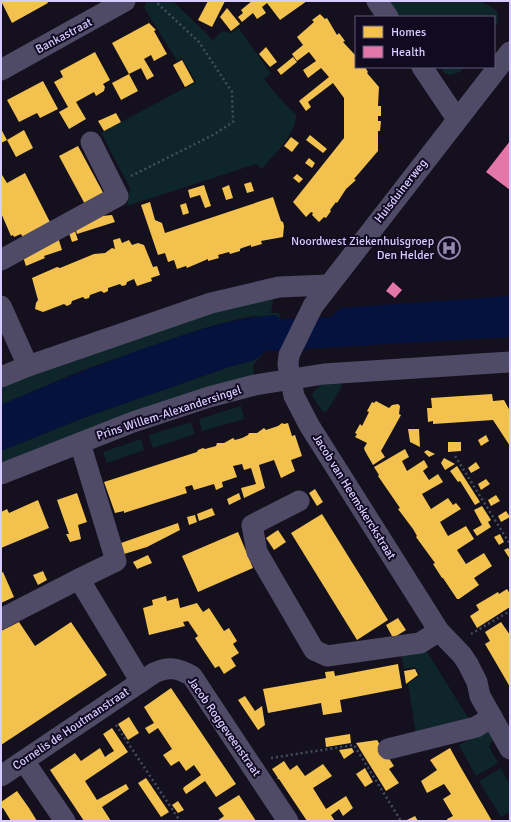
<svg xmlns="http://www.w3.org/2000/svg" width="511" height="822" font-family="Signika,sans-serif">
<rect width="100%" height="100%" fill="#14101d"/>
<g fill="#0e262a">
<path d="M147 1H173L213 40 222 31 231 33 238 27 271 74 264 79 276 94 296 115C295 136 275 153 262 169L256 164 127 206 130 188 101 133 196 82 182 58 177 61 144 7Z"/>
<path d="M382 1H479L490 6 497 11 498 23 494 27V17H393Z"/>
<path d="M441 67H464L460 72 450 75 444 73Z"/>
<path d="M274 295 271 313H279L281 319 253 316 234 320 201 329 80 371 1 405V385L214 306Z"/>
<path d="M266 351 253 365 254 375 1 465V451L83 418 232 366 255 360Z"/>
<path d="M341 381 342 386 327 411 323 412 312 396C316 383 330 383 341 381Z"/>
<path d="M241 406 244 419 202 431 199 419Z"/>
<path d="M191 422 195 434 153 448 149 435Z"/>
<path d="M141 439 144 450 107 463 103 452Z"/>
<path d="M426 650 470 721 416 734 408 684 420 675 415 667 404 669 401 654Z"/>
<path d="M488 728 493 739 489 747 498 763 476 776 459 745Z"/>
<path d="M501 768 510 785V812L501 817 479 781Z"/>
</g>
<path fill="#05123e" d="M510 296V337L266 351 255 360 232 366 83 418 1 451V405C52 383 102 363 154 345 195 331 232 318 275 315L281 319 330 317 341 308Z"/>
<g fill="#f2c14e">
<path d="M1 1H47L48 3 12 23Z"/>
<path d="M208 1H225L212 27 198 20Z"/>
<path d="M252 1H307L280 20 267 3 262 7 266 13 257 19 253 13 242 22 238 17 243 13 241 10Z"/>
<path d="M227 8 240 24 231 31 220 17Z"/>
<path d="M320 14 325 19 327 18 337 35 339 33 345 41 343 42 356 56V67H365L368 72 367 73 379 87 378 106H381V116H378V121H381L380 131H378V151L354 179 356 180 346 189 337 203 336 202 330 210 331 211 326 218 324 217 319 222 312 215 313 213 311 212 306 217 293 202 344 138V98L333 83 308 102 311 107 306 111 299 101 329 77 321 68 308 78 303 70 316 61 309 52 297 61 292 54 303 45 297 37 314 22 312 20Z"/>
<path d="M149 23 156 30 154 31 167 54 154 61 151 55 144 59 154 76 147 80 141 68 129 74 112 43Z"/>
<path d="M266 47 277 62 270 67 259 54Z"/>
<path d="M95 52 110 80 103 84 105 87 104 91 96 96 94 92 76 102 86 119 69 129 59 112 68 107 54 82 63 77 60 71Z"/>
<path d="M293 57 297 62 281 75 277 70Z"/>
<path d="M182 60 194 82 185 87 173 65Z"/>
<path d="M129 74 138 91 121 100 112 83Z"/>
<path d="M43 81 58 109 40 118 37 113 19 122 7 100Z"/>
<path d="M116 113 121 122 104 131 98 121Z"/>
<path d="M1 129 7 140 24 130 33 148 16 157 7 140 1 143Z"/>
<path d="M310 135 327 149 323 153 306 140Z"/>
<path d="M291 137 299 143 292 152 284 146Z"/>
<path d="M78 146 106 198 87 208 59 156Z"/>
<path d="M309 158 315 163 312 168 305 163Z"/>
<path d="M25 173 53 228 26 243 21 234 14 237 13 235 11 236 1 213V176L2 175 7 183Z"/>
<path d="M297 174 303 179 299 183 293 178Z"/>
<path d="M251 182 254 191 247 193 244 184Z"/>
<path d="M204 185 211 206 205 208 200 195 190 198 188 190Z"/>
<path d="M229 185 233 198 226 200 222 188Z"/>
<path d="M273 197 281 221 283 222 284 226 283 237 261 241 262 244 251 247V245L242 248 240 249V251L230 254 229 252 218 255 219 258 208 261V259L187 268 186 266 177 269 174 260 168 262 165 253 158 255 141 205 150 202 155 220 162 223 165 233Z"/>
<path d="M186 203 189 213 183 215 180 205Z"/>
<path d="M112 215 115 222 77 234 75 227 92 217Z"/>
<path d="M75 231 78 240 72 242 69 233Z"/>
<path d="M58 237 62 250 44 256 45 258 26 266 23 257Z"/>
<path d="M120 238 122 243 129 240 132 245 138 243 144 245 153 267 157 266 160 275 151 278 152 281 137 286 134 279 127 282 126 285 122 286 120 284 108 288V291L104 293 101 291 90 295 89 298 85 299 83 297 72 301 71 304 67 306 64 304 43 312 35 309 36 303 38 300 32 278 57 267 60 268 94 254 105 253 112 248 115 249 113 240Z"/>
<path d="M492 394 493 401 504 400 510 411V446L493 420 433 424V421L428 422 427 408H432L431 398Z"/>
<path d="M376 401 389 408 392 405 398 404 400 406 399 414 401 415 381 451 385 457 373 465 365 451 364 448 367 443 355 437 357 434 355 433 360 424 362 426 369 412 367 411 372 402 374 403Z"/>
<path d="M282 423 284 424 288 423 292 436 295 435 302 456 291 460 295 471 281 478 274 460 259 465 265 488 244 498 241 488 256 484 251 468 244 470 242 464 233 466 237 477 222 482 223 487 216 490 214 484 194 490 192 485 185 487 187 493 124 513V511L115 513 104 482 197 452 198 450 203 448 205 449 216 446 217 443H224L233 438 235 440 242 438 248 435 249 433H257L264 428 266 430 278 426Z"/>
<path d="M408 429H419L420 447 410 442Z"/>
<path d="M486 435 489 441 481 446 478 440Z"/>
<path d="M448 442H461V451L448 452Z"/>
<path d="M405 449 409 457 402 461 407 471 424 460 428 467 423 471 429 480 438 474 443 482 422 494 431 509 448 498 453 505 456 503 461 509 440 522 448 536 466 526 474 539 457 550 466 564 484 553 492 566 474 578 479 585 459 599H457L443 578H442L433 564 435 563 416 537 417 536 413 529 398 509 400 508 378 476 379 475 374 467Z"/>
<path d="M427 450 435 454 429 457 424 452Z"/>
<path d="M444 458 455 464 445 470 441 463Z"/>
<path d="M476 462 480 468 471 473 468 468Z"/>
<path d="M457 466 480 502 475 505 460 481 458 482 450 471Z"/>
<path d="M486 479 490 484 481 490 478 484Z"/>
<path d="M315 489 323 502 317 506 309 493Z"/>
<path d="M77 493 87 522 78 525 81 539 70 542 66 534H69L57 500Z"/>
<path d="M239 493 241 499 229 505 227 499Z"/>
<path d="M496 495 500 501 491 506 488 500Z"/>
<path d="M38 500 49 528 1 548V512L7 509 9 513Z"/>
<path d="M482 506 491 520 488 522 491 527 477 536 473 530 482 525 474 510Z"/>
<path d="M212 508 215 515 199 521 197 514Z"/>
<path d="M506 511 510 517 501 522 498 516Z"/>
<path d="M322 514 388 620 357 640 291 533Z"/>
<path d="M195 515 197 522 189 525 187 517Z"/>
<path d="M178 523 180 530 147 547 124 554 121 543Z"/>
<path d="M278 530 286 542 274 550 266 538Z"/>
<path d="M238 532 253 568 198 592 182 556Z"/>
<path d="M500 534 504 542 499 545 494 537Z"/>
<path d="M508 548 510 551V559L504 550Z"/>
<path d="M148 555 152 563 137 569 133 562Z"/>
<path d="M43 571 47 580 38 585 33 575Z"/>
<path d="M3 572 14 597 1 603V573Z"/>
<path d="M507 589 510 594V607L477 628 470 616 479 610 476 605 498 592 499 594Z"/>
<path d="M166 596 167 601 178 598 180 608 197 603 203 612 209 608 224 631 229 628 237 641 233 644 239 653 231 658 236 666 224 674 219 666 215 668 195 638 198 636 188 621 183 622 185 626 149 635 143 608 153 605 152 600Z"/>
<path d="M398 618 406 630 393 638 386 625Z"/>
<path d="M19 622 35 646 71 622 107 675 1 745V631Z"/>
<path d="M501 622 510 635V687L485 644 490 641 485 632Z"/>
<path d="M398 664 402 688 340 700 342 712 323 715 321 703 268 713 263 689 326 678 325 672 334 671 335 676Z"/>
<path d="M415 669 418 675 406 684 404 671Z"/>
<path d="M171 688 236 784 216 797 205 781 186 794 183 789 184 787 201 775 194 765 186 771 179 761 171 766 163 755 172 749 158 728 149 734 145 728 154 723 144 707Z"/>
<path d="M245 696 255 711 262 706 265 725 258 730 238 700Z"/>
<path d="M129 717 139 733 128 740 118 724Z"/>
<path d="M112 728 128 752 85 781 97 800 126 784 129 789 102 807 111 821H84L50 770 75 753 81 761 100 748 105 757 109 754 114 751 103 734Z"/>
<path d="M350 734 351 743 326 747 325 738Z"/>
<path d="M377 740 394 766 389 769 399 783 386 791 356 743Z"/>
<path d="M352 748 354 752 344 759 339 750Z"/>
<path d="M450 748 460 766 492 821H448L447 819 453 816 443 799 451 794 444 784 427 793 421 781 437 770 430 760Z"/>
<path d="M284 761 290 770 297 765 305 776 323 764 332 776 313 788 326 809 346 796 353 808 343 816 339 809 331 815 335 821H307L279 779H277L278 778 272 769Z"/>
<path d="M365 768 373 782 365 787 356 774Z"/>
<path d="M146 778 169 812 161 817 138 783Z"/>
<path d="M17 791 29 808 37 821H11L3 808 1 809V802Z"/>
<path d="M239 795 256 821H217L224 816 218 808Z"/>
<path d="M178 801 184 810 178 813 172 805Z"/>
<path d="M415 816 418 821H405Z"/>
</g>
<g fill="#e377a8">
<path d="M510 141V190L486 172Z"/>
<path d="M393 282 402 290 395 298 386 291Z"/>
</g>
<g fill="none" stroke-linecap="round" stroke-linejoin="round">
<g stroke="#424e60" stroke-width="2.5" stroke-dasharray="2 3" stroke-linecap="butt">
<path d="M131 176 213 135 233 122 232 92 199 42 155 1"/>
<path d="M455 456 510 544"/>
<path d="M471 634 510 611"/>
<path d="M116 725 180 821"/>
<path d="M271 758 354 745 401 821"/>
</g>
<g stroke="#4f4a66" stroke-width="21">
<path d="M377 1 388 17"/>
<path d="M510 52 313 306 289 355 288 365 294 396 309 425 439 631 462 655 468 664 477 682 480 696 510 749"/>
<path d="M422 67 457 119"/>
<path d="M1 70 125 1"/>
<path d="M1 260 118 196 91 142"/>
<path d="M1 306 28 366"/>
<path d="M1 377 28 366 211 303 279 287 328 285"/>
<path d="M80 443 116 561 79 579 141 682"/>
<path d="M1 474 133 422 209 397 255 385 324 374 510 362"/>
<path d="M299 501 252 525 257 552 314 650 327 656 420 643 439 631"/>
<path d="M1 619 79 579"/>
<path d="M388 749 476 727 492 717"/>
<path d="M24 761 65 821"/>
<path d="M1 776 154 673C169 666 178 668 192 676L288 821"/>
</g>
</g>
<defs>
<g id="hospital-ring" transform="scale(1.15)"><circle r="9.5" fill="#110b22" stroke="#938ab0" stroke-width="1.5"/><path d="M-5-5h3v3.5h4V-5h3V5h-3V1.5h-4V5h-3Z" fill="#938ab0"/></g>
</defs>
<g fill-rule="evenodd">
<use href="#hospital-ring" x="449" y="248"/>
</g>
<g text-anchor="middle" dominant-baseline="central" stroke-width="4" stroke-linejoin="round" paint-order="stroke">
<g font-size="12" fill="#d8cbff" stroke="#110b22">
<text transform="translate(64 36) rotate(-28)">Bankastraat</text>
<text transform="translate(401 191) rotate(-52)">Huisduinerweg</text>
<text transform="translate(169 413) rotate(-18)">Prins Willem-Alexandersingel</text>
<text transform="translate(354 497) rotate(58)">Jacob van Heemskerckstraat</text>
<text transform="translate(224 727) rotate(55)">Jacob Roggeveenstraat</text>
<text transform="translate(71 729) rotate(-34)">Cornelis de Houtmanstraat</text>
</g>
<g font-size="12" fill="#d8cbff" stroke="#110b22" text-anchor="end">
<text x="434" y="241">Noordwest Ziekenhuisgroep<tspan x="434" dy="14">Den Helder</tspan></text>
</g>
</g>
<rect width="511" height="822" fill="none" stroke="#d8cbff" stroke-width="4"/>
<rect x="355" y="16" width="140" height="52" fill="#110b22" stroke="#61587a"/>
<rect x="363" y="26" width="20" height="12" fill="#f2c14e" stroke="#61587a"/>
<text x="391" y="36" font-size="12" fill="#d8cbff">Homes</text>
<rect x="363" y="46" width="20" height="12" fill="#e377a8" stroke="#61587a"/>
<text x="391" y="56" font-size="12" fill="#d8cbff">Health</text>
</svg>
